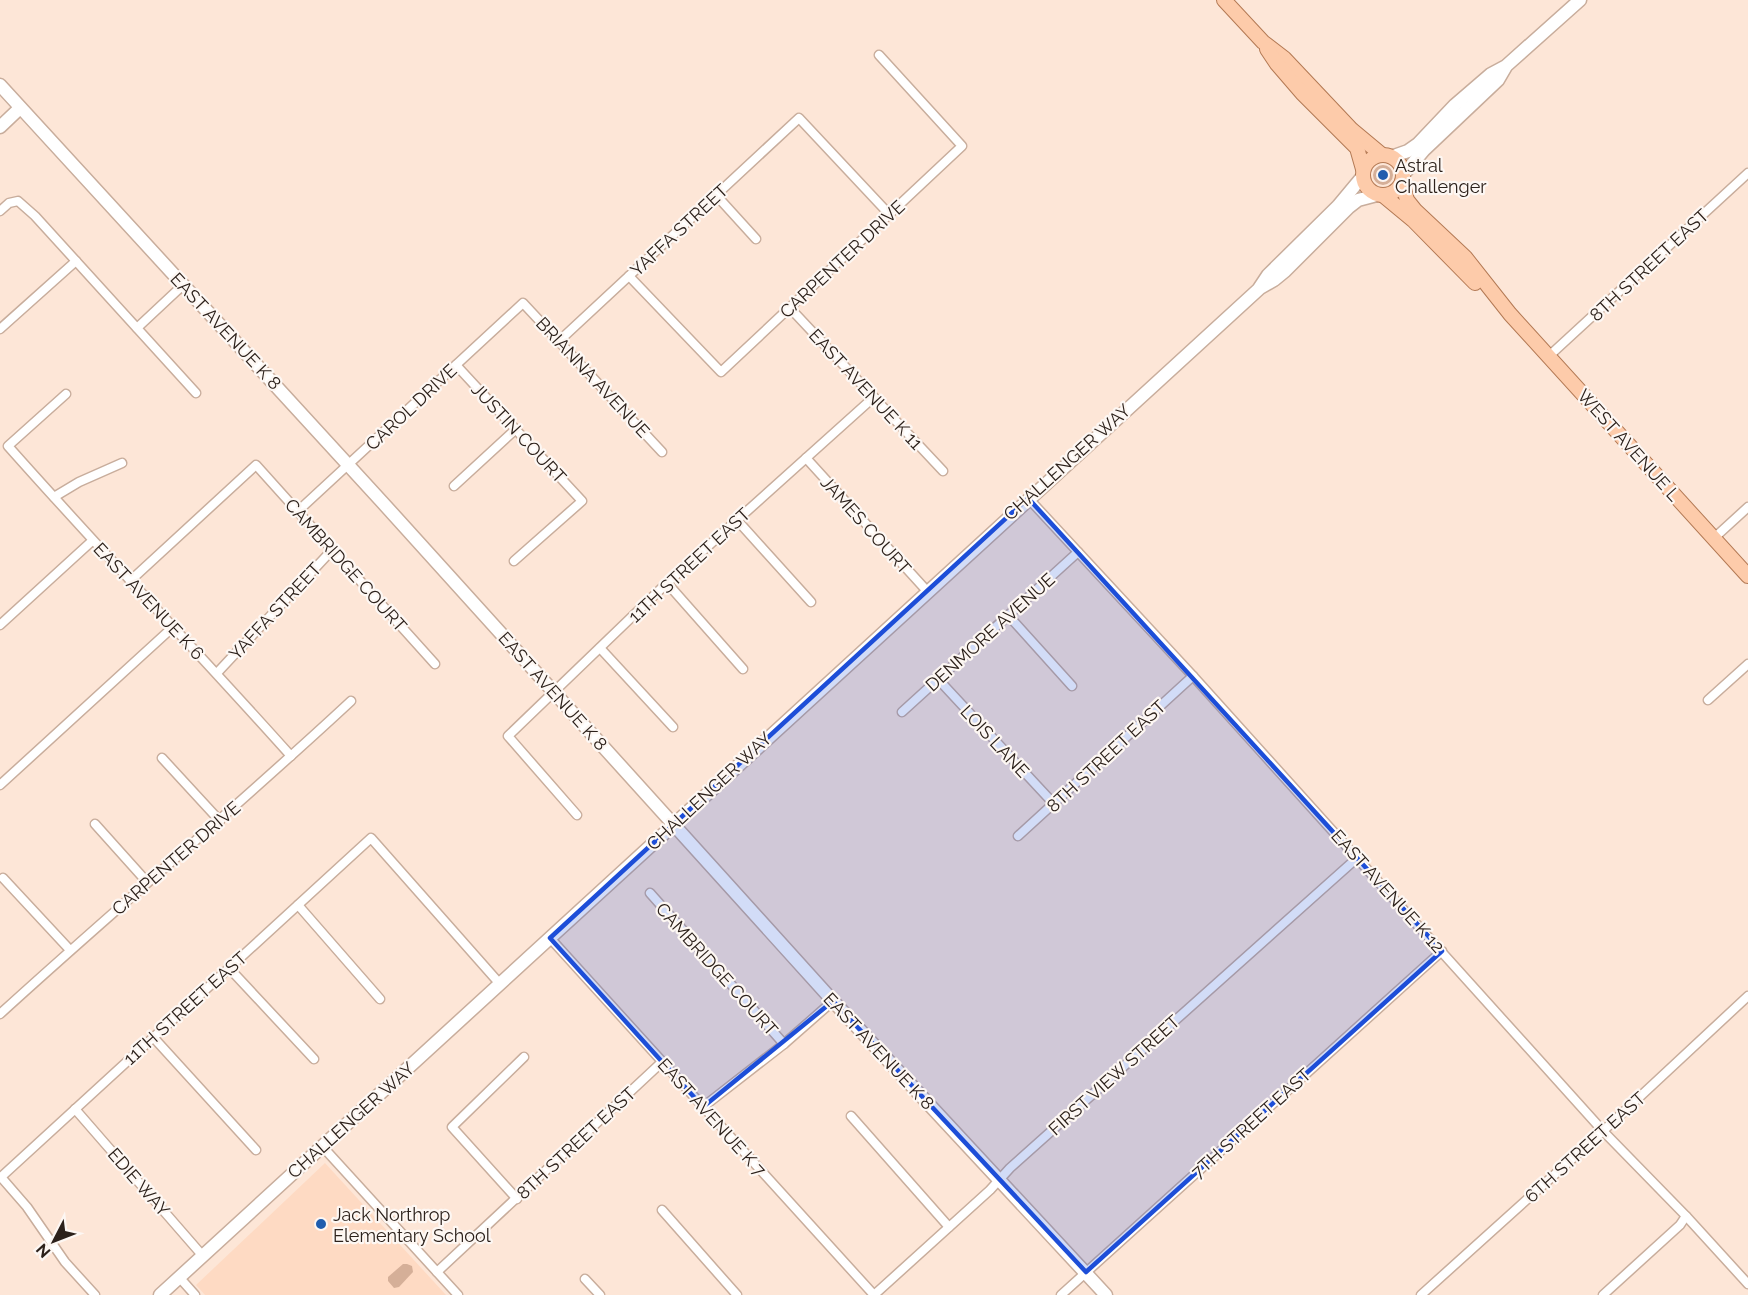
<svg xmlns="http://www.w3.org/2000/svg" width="1748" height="1295" font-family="Raleway,sans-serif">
<rect width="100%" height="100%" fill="#fde6d7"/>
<path fill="#fedac3" d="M325 1163 446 1295H205L196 1285Z"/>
<g fill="#d5af98">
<circle cx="1383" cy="175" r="10"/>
<path d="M403 1264H407L412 1266 413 1272 399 1287 394 1288 388 1281V1277Z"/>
</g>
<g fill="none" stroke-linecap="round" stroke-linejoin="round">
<g stroke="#c8ad9c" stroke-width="11">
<g id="street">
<path d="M716 195 756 239"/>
<path d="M0 211 9 203 18 201 35 216 196 393"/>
<path d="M629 276 721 372 962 146 879 55"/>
<path d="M790 308 943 471"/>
<path d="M137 328 183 285"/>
<path d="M0 329 76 261"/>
<path d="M559 341 799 118 889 214"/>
<path d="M1549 356 1748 173"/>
<path d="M456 365 582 501 514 561"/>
<path d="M66 394 8 446C101 551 198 652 291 756"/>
<path d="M806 458 927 591"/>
<path d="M454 486 516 429"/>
<path d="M54 497 79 482 122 463"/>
<path d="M1028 498 1193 676 1603 1131 1686 1216 1748 1284"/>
<path d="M298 511 523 303 662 452"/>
<path d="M737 520 811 602"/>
<path d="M1713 539 1748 507"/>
<path d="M130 581 256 465 435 664"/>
<path d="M667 583 743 669"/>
<path d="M1008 615 1072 686"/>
<path d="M0 625 92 541"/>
<path d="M600 648 673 727"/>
<path d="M217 673 333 549"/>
<path d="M937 678 1054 804"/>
<path d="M1708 700 1748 664"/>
<path d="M902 712 1078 552"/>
<path d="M162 758 220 821"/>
<path d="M0 785 173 627"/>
<path d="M577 815 508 736 667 583 874 397"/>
<path d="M95 824 147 882"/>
<path d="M1018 836 1193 676"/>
<path d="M3 878 70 950"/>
<path d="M650 893 784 1044"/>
<path d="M298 905 380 999"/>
<path d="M550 938 874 1295"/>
<path d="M229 968 314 1059"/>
<path d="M0 1014C116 908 236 808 351 701"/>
<path d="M153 1037 256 1150"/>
<path d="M703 1107 784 1044 833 1001"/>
<path d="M75 1109 202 1255"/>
<path d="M851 1116 949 1227"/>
<path d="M322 1146 458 1295"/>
<path d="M1 1177 27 1207 65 1262 95 1295"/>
<path d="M0 1178 371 838 500 984"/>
<path d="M517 1199 452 1127 524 1057"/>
<path d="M662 1210 737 1295"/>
<path d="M437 1272 662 1062"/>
<path d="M179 1277 195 1295"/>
<path d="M585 1279 600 1295"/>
<path d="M874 1295 990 1190 1010 1168 1357 858"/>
<path d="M1061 1295 1442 951"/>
<path d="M1421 1295 1603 1131 1748 996"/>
<path d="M1603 1295 1680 1225 1686 1216"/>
</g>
</g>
<g stroke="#c8ad9c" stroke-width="15">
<g id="secondary">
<path d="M0 85 383 503 833 1001 1106 1295"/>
<path d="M0 127 20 108"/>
<path d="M1391 157 1408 151 1418 144 1455 105 1491 74 1506 66 1580 0"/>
<path d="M1403 175 1424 150 1498 80 1505 68"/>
<path d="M1260 287 1268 275 1338 206 1363 176"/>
<path d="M160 1295 1260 288 1274 280 1285 271 1349 207 1358 200 1377 195"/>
</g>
</g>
<g stroke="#b37954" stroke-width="16">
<g id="primary">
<path d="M1224 0 1263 42 1284 58 1352 130 1382 155"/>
<path d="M1267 49 1277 64 1302 93 1357 148 1363 169"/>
<circle cx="1383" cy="175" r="20"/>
<path d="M1402 182 1407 200 1415 210 1465 257 1510 314 1748 576"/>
<path d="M1384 196 1413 220 1475 283"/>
</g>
</g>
<use href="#street" stroke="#fff" stroke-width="8"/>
<use href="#secondary" stroke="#fff" stroke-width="12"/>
<use href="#primary" stroke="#fdcbaa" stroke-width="14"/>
</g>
<path fill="#1d4ed8" fill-opacity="0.2" stroke="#1d4ed8" stroke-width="4.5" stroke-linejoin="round" d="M1028 498 1442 951 1086 1272 833 1001 703 1107 550 938Z"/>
<g fill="#205dae" stroke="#fdf7f3" stroke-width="2">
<circle cx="1383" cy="175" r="6"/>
<circle cx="321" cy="1224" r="6"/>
</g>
<g text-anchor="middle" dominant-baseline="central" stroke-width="4.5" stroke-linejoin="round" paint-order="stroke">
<g font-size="18" fill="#2c211b" stroke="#fdf7f3" text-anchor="start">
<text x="1395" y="165">Astral<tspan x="1395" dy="21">Challenger</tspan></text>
<text x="333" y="1214">Jack Northrop<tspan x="333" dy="21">Elementary School</tspan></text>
</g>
<g font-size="18" fill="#2c211b" stroke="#fdf7f3">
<text transform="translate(679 230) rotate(-43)">YAFFA STREET</text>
<text transform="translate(842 259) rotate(-43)">CARPENTER DRIVE</text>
<text transform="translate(1649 265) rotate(-43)">8TH STREET EAST</text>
<text transform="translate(226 331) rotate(47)">EAST AVENUE K 8</text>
<text transform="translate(593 377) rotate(47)">BRIANNA AVENUE</text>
<text transform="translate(866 389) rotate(47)">EAST AVENUE K 11</text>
<text transform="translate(411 407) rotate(-43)">CAROL DRIVE</text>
<text transform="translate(519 433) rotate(47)">JUSTIN COURT</text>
<text transform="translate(1629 445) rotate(48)">WEST AVENUE L</text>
<text transform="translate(1067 462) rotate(-42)">CHALLENGER WAY</text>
<text transform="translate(866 525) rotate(48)">JAMES COURT</text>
<text transform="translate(346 565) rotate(48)">CAMBRIDGE COURT</text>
<text transform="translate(689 565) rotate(-43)">11TH STREET EAST</text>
<text transform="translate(149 601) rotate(47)">EAST AVENUE K 6</text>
<text transform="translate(275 611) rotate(-47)">YAFFA STREET</text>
<text transform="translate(990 632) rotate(-42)">DENMORE AVENUE</text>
<text transform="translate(553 691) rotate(48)">EAST AVENUE K 8</text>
<text transform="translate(995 741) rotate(47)">LOIS LANE</text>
<text transform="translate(1106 756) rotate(-43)">8TH STREET EAST</text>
<text transform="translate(709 791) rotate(-43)">CHALLENGER WAY</text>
<text transform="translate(176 858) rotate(-41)">CARPENTER DRIVE</text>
<text transform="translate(1388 891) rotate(48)">EAST AVENUE K 12</text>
<text transform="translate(717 969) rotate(48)">CAMBRIDGE COURT</text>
<text transform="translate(185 1008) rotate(-42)">11TH STREET EAST</text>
<text transform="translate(879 1051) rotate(47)">EAST AVENUE K 8</text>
<text transform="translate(1114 1075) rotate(-42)">FIRST VIEW STREET</text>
<text transform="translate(712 1117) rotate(48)">EAST AVENUE K 7</text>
<text transform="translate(351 1120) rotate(-42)">CHALLENGER WAY</text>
<text transform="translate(1251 1123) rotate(-42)">7TH STREET EAST</text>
<text transform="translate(576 1143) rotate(-43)">8TH STREET EAST</text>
<text transform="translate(1585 1147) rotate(-42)">6TH STREET EAST</text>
<text transform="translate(139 1182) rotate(49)">EDIE WAY</text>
</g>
</g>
<g transform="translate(54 1241) rotate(228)" stroke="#fdf7f3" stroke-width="4.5" paint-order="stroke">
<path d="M0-4.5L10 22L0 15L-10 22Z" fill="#2c211b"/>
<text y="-9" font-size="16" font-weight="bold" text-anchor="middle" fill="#2c211b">N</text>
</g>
</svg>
